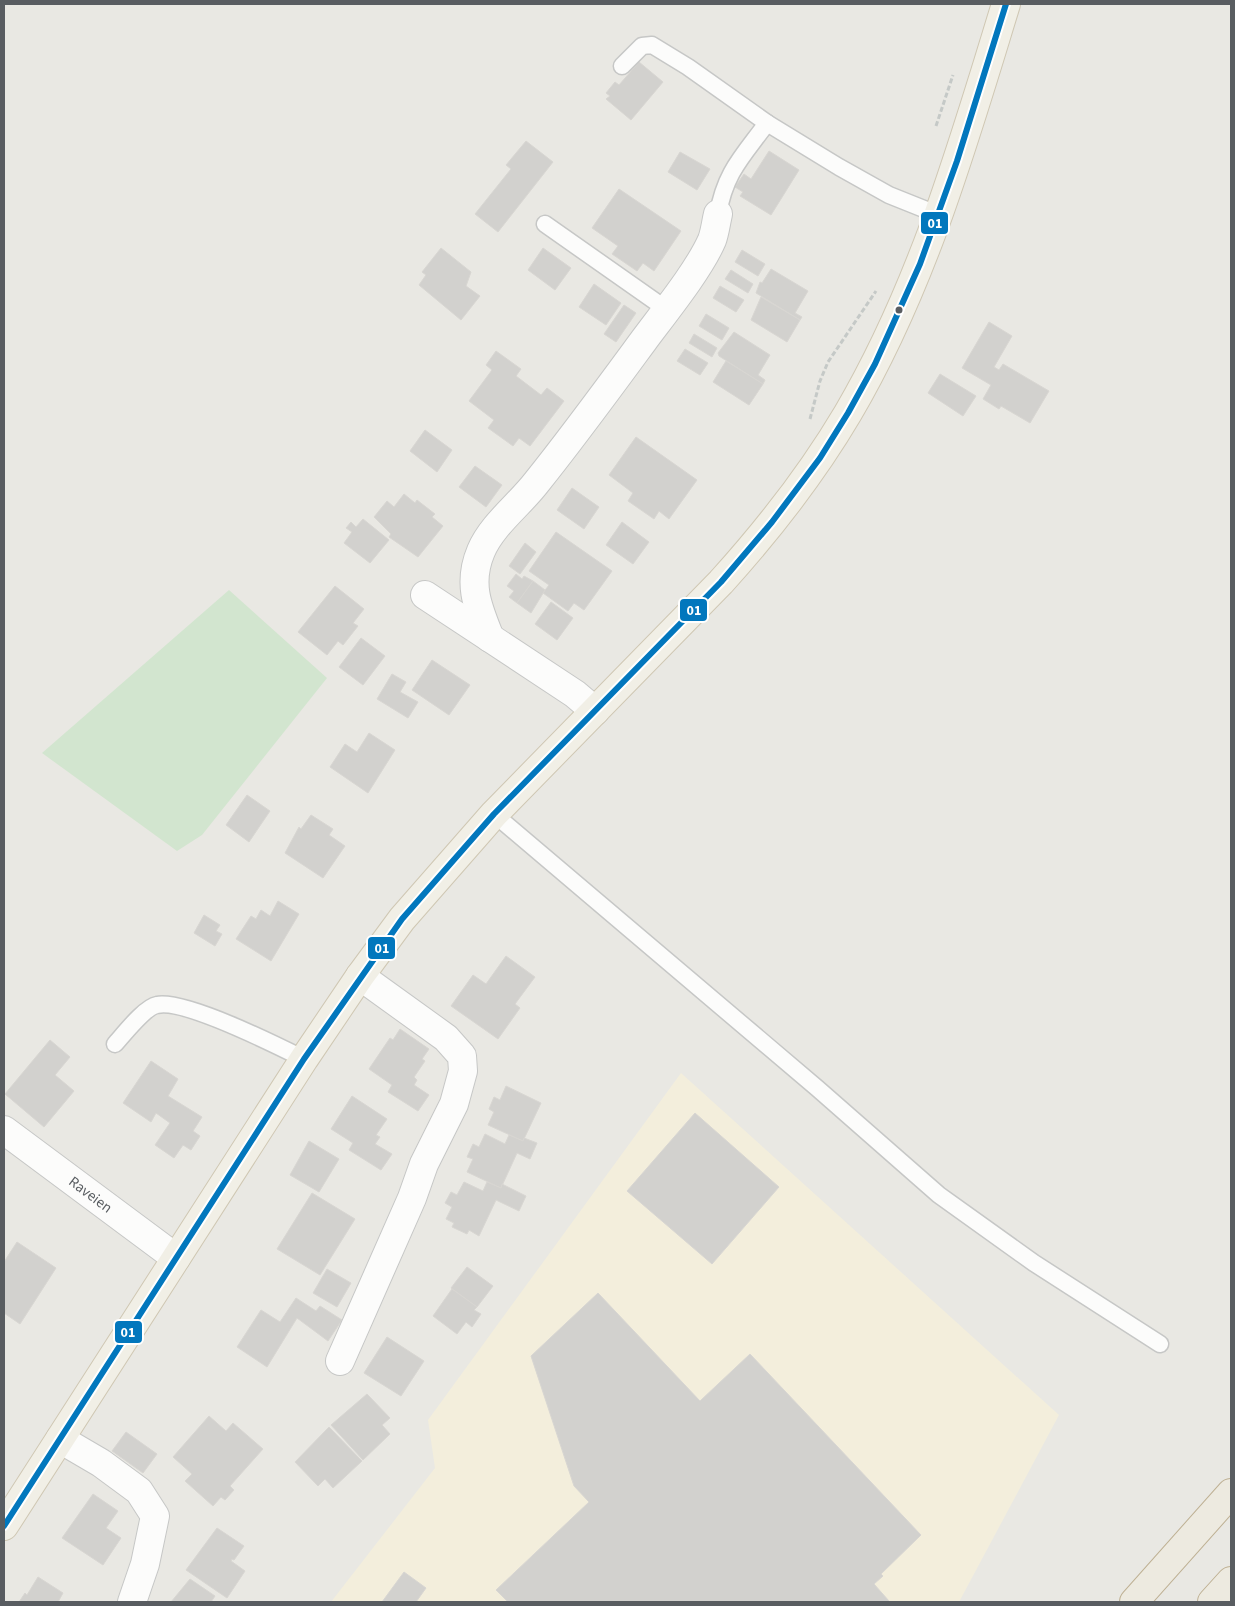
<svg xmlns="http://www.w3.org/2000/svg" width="1235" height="1606" font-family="'Source Sans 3',sans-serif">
<rect width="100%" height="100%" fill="#e9e8e3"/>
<path fill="#f3eedc" d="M681 1073 1059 1415 959 1602H331L435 1468 428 1420Z"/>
<path fill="#d2e5cf" d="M229 590 327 678 202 835 177 851 42 753Z"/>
<g fill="#d2d1ce" stroke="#d8d6d2">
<path d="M639 62 663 82 631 120 606 99 610 96 606 93 615 82 619 85Z"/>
<path d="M526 141 553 162 498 232 475 214 511 169 506 165Z"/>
<path d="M769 151 799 170 771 215 740 196 743 192 735 187 744 174 751 179Z"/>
<path d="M680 152 710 169 697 190 668 172Z"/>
<path d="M619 189 681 231 654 271 643 263 637 271 612 254 618 246 592 228Z"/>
<path d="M441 248 471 272 466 286 480 296 461 320 419 285 426 275 422 272Z"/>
<path d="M543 248 571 268 555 290 528 270Z"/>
<path d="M742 250 765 264 758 276 735 262Z"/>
<path d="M771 269 808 291 795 313 802 317 800 320 756 293 760 282 762 283Z"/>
<path d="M731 270 753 284 748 293 725 279Z"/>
<path d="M594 284 621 303 606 325 579 307Z"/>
<path d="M720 286 744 300 736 312 713 298Z"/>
<path d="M761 297 800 320 787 342 751 320Z"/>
<path d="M624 305 636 313 616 342 604 334Z"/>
<path d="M706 314 729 328 722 340 699 326Z"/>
<path d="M989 322 1012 336 994 367 999 370 1003 364 1049 391 1030 423 1001 406 999 409 983 399 991 385 962 368Z"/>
<path d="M734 332 770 355 758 375 765 380 763 384 719 356 718 353Z"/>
<path d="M694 334 717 348 712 357 689 343Z"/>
<path d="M685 349 708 363 700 375 677 361Z"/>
<path d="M496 351 521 369 516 376 541 395 547 388 564 401 530 446 519 438 513 446 488 428 494 420 469 401 492 370 486 365Z"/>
<path d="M726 361 763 384 749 405 713 382Z"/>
<path d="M940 374 976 396 963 416 928 393Z"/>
<path d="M425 430 452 450 437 472 410 451Z"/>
<path d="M636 437 697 480 669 519 659 511 654 519 628 501 633 493 609 475Z"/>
<path d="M475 466 502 485 486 507 459 487Z"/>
<path d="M572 488 599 507 584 529 557 510Z"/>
<path d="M404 494 415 503 417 500 435 514 432 517 443 526 418 557 389 537 391 534 374 517 387 501 394 507Z"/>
<path d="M363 519 389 540 370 563 344 543 352 532 346 528 351 522 356 527Z"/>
<path d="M622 522 649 542 633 564 606 545Z"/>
<path d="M556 532 612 571 584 610 574 603 568 611 543 593 549 585 529 571Z"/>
<path d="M525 543 536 552 520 574 509 566Z"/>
<path d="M516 574 522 579 524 576 533 581 517 603 509 597 514 591 507 586Z"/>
<path d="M533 581 545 590 531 613 517 603Z"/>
<path d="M335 586 364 609 353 623 358 626 343 645 338 641 327 655 298 632Z"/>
<path d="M551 602 573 618 557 640 535 624Z"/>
<path d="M361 638 385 656 363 685 339 667Z"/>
<path d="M432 660 470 685 449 715 412 690Z"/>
<path d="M392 674 406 682 400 692 418 702 408 718 377 699Z"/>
<path d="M369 733 395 750 368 793 330 767 345 744 357 752Z"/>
<path d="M247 795 270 811 249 842 226 825Z"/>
<path d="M311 815 333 829 329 835 345 846 323 878 285 853 299 827 301 829Z"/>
<path d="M278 901 299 914 271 961 236 939 251 916 256 919 261 910 270 916Z"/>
<path d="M204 915 220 925 216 931 222 934 215 946 194 933Z"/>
<path d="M506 956 535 977 515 1004 520 1008 498 1039 451 1006 473 975 486 984Z"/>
<path d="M400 1029 429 1049 422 1059 425 1061 414 1077 417 1080 414 1085 429 1095 418 1111 388 1092 392 1085 369 1069 390 1038 393 1040Z"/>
<path d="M50 1040 70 1057 55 1075 74 1091 44 1127 5 1094Z"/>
<path d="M151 1061 178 1079 168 1096 202 1117 193 1131 200 1136 191 1150 183 1145 174 1158 155 1145 170 1123 156 1113 151 1122 123 1103Z"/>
<path d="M506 1086 541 1103 523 1141 488 1125 494 1112 489 1109 494 1097 500 1100Z"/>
<path d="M352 1096 387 1119 376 1135 380 1137 375 1144 392 1154 381 1170 349 1150 353 1143 331 1129Z"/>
<path d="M695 1113 779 1187 712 1264 627 1191Z"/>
<path d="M485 1134 505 1144 509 1135 523 1141 524 1138 537 1143 530 1159 517 1153 501 1188 467 1172 473 1159 467 1157 473 1144 479 1147Z"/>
<path d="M309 1141 339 1159 319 1192 290 1175Z"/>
<path d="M464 1182 483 1191 487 1182 501 1188 502 1184 526 1196 519 1211 496 1200 479 1236 469 1230 467 1234 452 1227 454 1223 446 1219 452 1207 445 1203 451 1192 457 1195Z"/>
<path d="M312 1193 355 1219 320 1275 277 1249Z"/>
<path d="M17 1242 56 1268 20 1324 4 1313V1262Z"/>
<path d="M467 1267 493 1286 477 1307 451 1288Z"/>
<path d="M327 1269 351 1283 337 1307 313 1293Z"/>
<path d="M452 1289 477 1307 474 1310 481 1314 472 1327 466 1322 457 1334 433 1316Z"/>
<path d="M598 1293 700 1401 750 1354 921 1535 881 1574 883 1576 874 1584 889 1601 887 1602H508L496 1590 589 1502 574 1486 531 1356Z"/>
<path d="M296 1298 316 1311 320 1306 342 1320 328 1341 297 1318 267 1367 237 1347 261 1310 280 1322Z"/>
<path d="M387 1337 424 1361 401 1396 364 1373Z"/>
<path d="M367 1394 390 1418 382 1425 390 1434 363 1460 331 1425Z"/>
<path d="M209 1416 226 1431 233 1423 263 1449 230 1486 234 1490 225 1500 221 1497 213 1506 185 1481 192 1474 173 1457Z"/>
<path d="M329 1427 362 1461 333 1488 325 1479 318 1486 295 1462Z"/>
<path d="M126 1432 157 1454 143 1473 112 1451Z"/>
<path d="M93 1494 118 1511 106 1528 121 1538 103 1565 62 1538Z"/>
<path d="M217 1528 244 1546 234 1560 232 1559 231 1561 245 1571 227 1598 186 1570Z"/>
<path d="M404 1572 426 1588 416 1602H382Z"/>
<path d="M38 1577 63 1593 58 1602H19L25 1593 27 1595Z"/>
<path d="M190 1579 215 1596 211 1602H171Z"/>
</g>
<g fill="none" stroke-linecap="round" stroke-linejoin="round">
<g stroke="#c6c7c6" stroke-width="19">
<g id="service">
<path d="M622 66 642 46 652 45 688 67 767 123 839 167 889 195 939 215"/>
<path d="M718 214C725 172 743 156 767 123"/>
<path d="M545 224 666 309"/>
<path d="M494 814 817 1088 939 1195 1034 1263 1160 1344"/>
<path d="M115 1044C124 1034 145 1007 157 1005 184 999 276 1045 304 1059"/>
</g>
</g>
<g stroke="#c6c7c6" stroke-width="30">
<g id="minor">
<path d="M425 595 575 694 595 711"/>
<path d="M490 638C478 608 467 584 481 551 492 525 519 505 536 483 573 437 608 389 644 340 664 313 699 270 712 240 715 232 716 222 718 214"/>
<path id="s1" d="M4 1130 176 1258"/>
<path d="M340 1361 412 1198 424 1164 454 1104 463 1071 462 1056 446 1038 360 976"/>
<path d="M60 1439 101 1463 139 1491 155 1516 145 1564 132 1602"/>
</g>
</g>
<g stroke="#cfc7b3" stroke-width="30">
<path id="primary" d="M4 1526 304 1059 360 976 402 919 494 814 721 582C768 530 812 474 848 413 923 285 963 144 1006 4"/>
</g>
<g stroke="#beb093" stroke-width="30">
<g id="motorway">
<path d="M1134 1602 1231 1493"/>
<path d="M1212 1602 1231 1581"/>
</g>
</g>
<g stroke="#c5c9c7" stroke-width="3" stroke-dasharray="5 2.5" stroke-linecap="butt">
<path d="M936 126 953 75"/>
<path d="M810 419 820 381 828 362 876 291"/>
</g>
<use href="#service" stroke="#fcfcfb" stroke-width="16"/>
<use href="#minor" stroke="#fcfcfb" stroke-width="28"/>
<use href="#primary" stroke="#f1efe6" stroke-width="28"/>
<use href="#motorway" stroke="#edeae0" stroke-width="28"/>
<g stroke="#fff" stroke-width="10">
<path id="bus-1" d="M4 1526 304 1059 402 919 494 814 721 582 772 522 820 458 848 413 875 364 920 264 957 161 1006 4"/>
</g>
<use href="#bus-1" stroke="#0277bd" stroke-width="6"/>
</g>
<circle fill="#595d61" stroke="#fff" stroke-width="2" cx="899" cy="310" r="4.5"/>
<g text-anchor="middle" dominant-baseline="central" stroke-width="4" stroke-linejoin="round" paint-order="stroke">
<g font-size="15" fill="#595d61" stroke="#fff">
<text stroke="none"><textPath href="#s1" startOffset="108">Raveien</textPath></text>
</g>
</g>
<g stroke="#fff" stroke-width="2">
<rect x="920" y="211" width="29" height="24" rx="5" fill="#0277bd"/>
<rect x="679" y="598" width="29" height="24" rx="5" fill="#0277bd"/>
<rect x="367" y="936" width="29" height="24" rx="5" fill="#0277bd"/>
<rect x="114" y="1320" width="29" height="24" rx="5" fill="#0277bd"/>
</g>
<g font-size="14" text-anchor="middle" font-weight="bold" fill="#fff">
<text x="935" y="228">01</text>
<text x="694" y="615">01</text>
<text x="382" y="953">01</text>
<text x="128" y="1337">01</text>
</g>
<rect width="1235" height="1606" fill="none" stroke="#595d61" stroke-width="10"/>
</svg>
